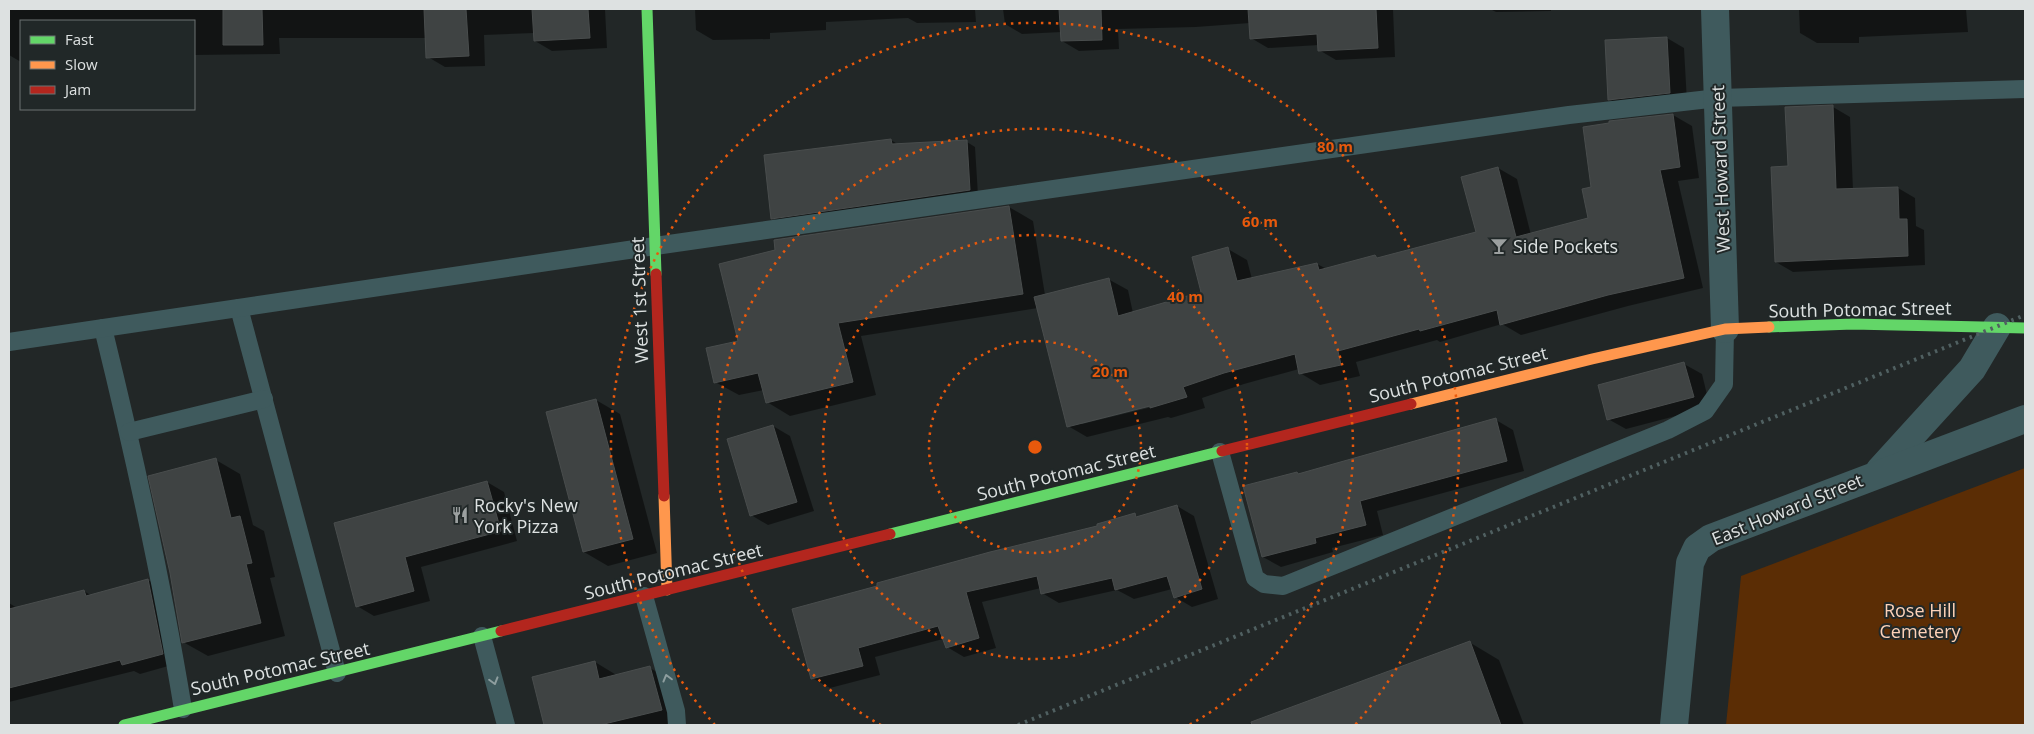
<svg xmlns="http://www.w3.org/2000/svg" width="2034" height="734" font-family="'Open Sans',sans-serif">
<rect width="100%" height="100%" fill="#222727"/>
<path fill="#5b2d05" d="M2025 468V725H1726L1741 576Z"/>
<g fill="#0007" fill-rule="evenodd">
<path d="M9 9H605L607 48 552 51 535 41 534 33 484 35 485 66 445 67 428 57 427 38H279L280 54 194 55V21H21V62L9 55Z"/>
<path d="M695 9H975L976 22 917 23 908 18 826 22V30L770 33V39L713 40 696 30Z"/>
<path d="M1003 9H1417H1393L1395 57 1336 60 1319 50V45L1268 48 1251 38 1250 23 1196 27 1118 29 1119 49 1079 51 1062 41V32L1022 34 1005 24Z"/>
<path d="M1490 9H1551V11L1496 12Z"/>
<path d="M1799 9H1966L1968 32 1859 37V43H1817L1800 33Z"/>
<path d="M1667 38 1684 48 1687 102 1627 109 1609 99 1606 41Z"/>
<path d="M1833 107 1850 117 1853 190 1898 188 1915 198 1916 226 1924 230 1925 265 1793 272 1776 262 1789 167Z"/>
<path d="M1673 115 1692 126 1699 178 1678 181 1703 288 1628 306 1521 335 1502 324 1440 342 1437 340 1356 362 1360 376 1320 385 1300 373 1299 369 1244 384 1202 398 1205 408 1171 418 1168 417 1087 437 1068 426 1038 308 861 336 876 395 790 416 767 402 764 390 739 395 715 382 740 342 1009 207 1033 221 1045 295 1108 279 1128 290 1133 313 1203 292 1228 249 1247 260 1252 279 1317 264 1327 269 1375 256 1380 259 1478 233 1498 168 1517 179 1531 235 1590 219 1592 188ZM1155 403 1156 406 1082 424V422Z"/>
<path d="M891 140 899 145 967 142 975 147 978 195 781 223 773 218Z"/>
<path d="M1684 364 1702 374 1710 407 1626 429 1608 419Z"/>
<path d="M596 400 620 414 657 553 608 566 584 552Z"/>
<path d="M1496 420 1513 430 1524 471 1377 511 1383 535 1332 548 1333 552 1281 567 1263 557 1297 473 1300 475Z"/>
<path d="M773 426 790 436 814 511 768 525 751 515Z"/>
<path d="M216 460 240 474 253 525 264 531 275 577 270 578 285 636 208 656 183 642Z"/>
<path d="M487 482 504 492 517 541 421 567 430 601 374 616 357 606 336 524Z"/>
<path d="M1177 506 1194 516 1218 599 1192 607 1175 597 1172 589 1134 599 1117 590 1059 603 1042 593 1041 588 982 602 996 648 964 657 947 647 943 639 875 657 880 675 830 688 812 678 794 610 1099 527 1135 515 1139 517Z"/>
<path d="M148 580 166 590 179 663 140 674 134 671 9 702V603L17 608 84 591 92 596Z"/>
<path d="M1469 642 1499 660 1524 725H1247Z"/>
<path d="M595 662 618 676 650 668 675 682 679 725H546L533 678Z"/>
</g>
<g fill="#3f4343" stroke="#494d4d">
<path d="M223 9H262L263 45H223Z"/>
<path d="M424 9H466L469 56 426 58Z"/>
<path d="M532 9H588L590 38 534 41Z"/>
<path d="M1059 9H1101L1102 40 1061 41Z"/>
<path d="M1248 9H1376L1378 48 1318 51 1317 34 1250 39Z"/>
<path d="M1667 37 1670 93 1608 100 1605 40Z"/>
<path d="M1833 105 1836 189 1898 187 1899 219H1907L1908 256 1775 262 1771 167 1788 166 1785 107Z"/>
<path d="M1673 114 1680 167 1660 170 1684 278 1608 295 1500 325 1497 310 1420 331 1419 329 1338 351 1341 365 1299 374 1295 354 1224 373 1183 387 1187 397 1150 408V406L1067 427 1034 297 1109 278 1118 316 1201 292 1192 257 1228 247 1237 281 1317 263 1319 270 1375 255 1377 258 1476 232 1461 177 1498 167 1516 237 1588 218 1582 189 1591 187 1583 127 1609 123V121Z"/>
<path d="M891 139 892 144 967 140 970 190 771 219 764 155Z"/>
<path d="M1009 206 1023 294 838 323 853 382 766 403 758 373 714 383 706 348 738 341 719 264 775 250 774 240Z"/>
<path d="M1684 362 1694 397 1607 420 1598 385Z"/>
<path d="M596 399 633 539 583 552 546 412Z"/>
<path d="M1496 418 1507 461 1360 501 1366 525 1315 538 1316 543 1262 557 1243 486 1297 472 1298 474Z"/>
<path d="M773 425 797 502 750 516 727 439Z"/>
<path d="M216 458 231 518 240 516 252 563 246 564 261 623 182 643 170 573 148 476Z"/>
<path d="M487 481 501 531 405 557 414 591 356 607 334 523Z"/>
<path d="M1177 505 1202 589 1174 598 1167 576 1115 590 1112 578 1041 594 1037 576 966 592 979 638 946 648 938 626 858 648 863 666 811 679 792 609 877 586V583L990 552 1097 526V524L1135 513 1136 517Z"/>
<path d="M148 579 163 654 122 665 120 660 9 688V609L84 590 86 596Z"/>
<path d="M1470 641 1501 725H1252L1251 722Z"/>
<path d="M595 661 599 679 650 666 662 710 600 725H544L532 677Z"/>
</g>
<g fill="none" stroke-linecap="round" stroke-linejoin="round">
<g stroke="#3f5a5d" stroke-width="18">
<path d="M239 308 337 673"/>
<path d="M103 328C134 454 162 581 183 709"/>
<path d="M9 342 655 246 1569 115 1718 98 2025 89"/>
<path d="M129 432 264 399"/>
<path d="M1220 452 1255 578 1264 584 1283 586 1668 430 1705 411 1724 384 1725 329"/>
<path d="M644 596 676 711 677 725"/>
<path d="M482 636 506 725"/>
</g>
<g stroke="#3f5a5d" stroke-width="28">
<path d="M1715 9 1725 329"/>
<path d="M1880 470 1972 369 1997 327"/>
<path d="M1674 725 1690 563 1697 548 1711 538 2025 419"/>
</g>
<g stroke="#63d668" stroke-width="11">
<path d="M647 9 656 274"/>
<path d="M1769 327 1853 324 2025 328"/>
<path d="M890 534 1222 451"/>
<path d="M124 725 501 631"/>
</g>
<g stroke="#ff974d" stroke-width="11">
<path d="M1411 404 1592 359 1725 329 1769 327"/>
<path d="M664 496 667 590"/>
</g>
<g stroke="#b3261e" stroke-width="11">
<path d="M656 274 664 496"/>
<path d="M1222 451 1411 404"/>
<path d="M501 631 890 534"/>
</g>
<path stroke="#506061" stroke-width="4" stroke-dasharray="2.5 5" stroke-linecap="butt" d="M1018 725 2025 315"/>
</g>
<defs><path id="oneway-chevron" d="M-2-3.5L2.5 0L-2 3.5" fill="none" stroke-width="1.6" stroke-linecap="round" stroke-linejoin="round" transform="scale(1.25)"/></defs>
<g stroke="#8e9e9f">
<use href="#oneway-chevron" transform="translate(667 678) rotate(-105)"/>
<use href="#oneway-chevron" transform="translate(494 681) rotate(74)"/>
</g>
<g fill="none" stroke="#e8590c" stroke-width="2.5" stroke-dasharray="2.5 5">
<circle cx="1035" cy="447" r="106"/>
<circle cx="1035" cy="447" r="212"/>
<path d="M881 725A318 318 0 1 1 1189 725"/>
<path d="M715 725A424 424 0 1 1 1355 725"/>
</g>
<defs>
<g id="bar-bare" transform="scale(1.35)"><path d="M-6-5H6L.8 .8V4.5H3.5V6h-7V4.5H-.8V.8Z" fill="#9ca0a0" stroke="#212828" stroke-width="2.5" paint-order="stroke"/></g>
<g id="restaurant-bare" transform="scale(1.35)"><path d="M-5-6h1v4h1v-4h1v4h1v-4h1v5L-1.5 .5V6h-2V.5L-5-1ZM5-6V6H3V1.5H1.5Q1.5-4 5-6Z" fill="#9ca0a0" stroke="#212828" stroke-width="2.5" paint-order="stroke"/></g>
</defs>
<g fill-rule="evenodd">
<use href="#bar-bare" x="1499" y="246"/>
<use href="#restaurant-bare" x="460" y="515"/>
</g>
<g text-anchor="middle" dominant-baseline="central" stroke-width="4" stroke-linejoin="round" paint-order="stroke">
<g font-size="18" fill="#dde1e1" stroke="#212828">
<text transform="translate(1720 169) rotate(-92)">West Howard Street</text>
<text transform="translate(639 300) rotate(-92)">West 1st Street</text>
<text transform="translate(1860 309) rotate(-1)">South Potomac Street</text>
<text transform="translate(1458 374) rotate(-14)">South Potomac Street</text>
<text transform="translate(1066 472) rotate(-14)">South Potomac Street</text>
<text transform="translate(1787 509) rotate(-22)">East Howard Street</text>
<text transform="translate(673 571) rotate(-14)">South Potomac Street</text>
<text transform="translate(280 668) rotate(-13)">South Potomac Street</text>
</g>
<g font-size="18" fill="#dde1e1" stroke="#212828" text-anchor="start">
<text x="1513" y="246">Side Pockets</text>
<text x="474" y="505">Rocky's New<tspan x="474" dy="21">York Pizza</tspan></text>
</g>
<g font-size="18" fill="#fdd2b8" stroke="#212828">
<text x="1920" y="610">Rose Hill<tspan x="1920" dy="21">Cemetery</tspan></text>
</g>
</g>
<circle cx="1035" cy="447" r="8" fill="#e8590c" stroke="#212828" stroke-width="2.5"/>
<g font-size="15" text-anchor="middle" font-weight="bold" fill="#e8590c" stroke="#212828" stroke-width="4" stroke-linejoin="round" paint-order="stroke">
<text x="1335" y="152">80 m</text>
<text x="1260" y="227">60 m</text>
<text x="1185" y="302">40 m</text>
<text x="1110" y="377">20 m</text>
</g>
<rect width="2034" height="734" fill="none" stroke="#dde1e1" stroke-width="20"/>
<rect x="20" y="20" width="175" height="90" fill="#212828" stroke="#6c7272"/>
<rect x="30" y="36" width="25" height="8" fill="#63d668" stroke="#6c7272"/>
<text x="65" y="45" font-size="15" fill="#dde1e1">Fast</text>
<rect x="30" y="61" width="25" height="8" fill="#ff974d" stroke="#6c7272"/>
<text x="65" y="70" font-size="15" fill="#dde1e1">Slow</text>
<rect x="30" y="86" width="25" height="8" fill="#b3261e" stroke="#6c7272"/>
<text x="65" y="95" font-size="15" fill="#dde1e1">Jam</text>
</svg>
